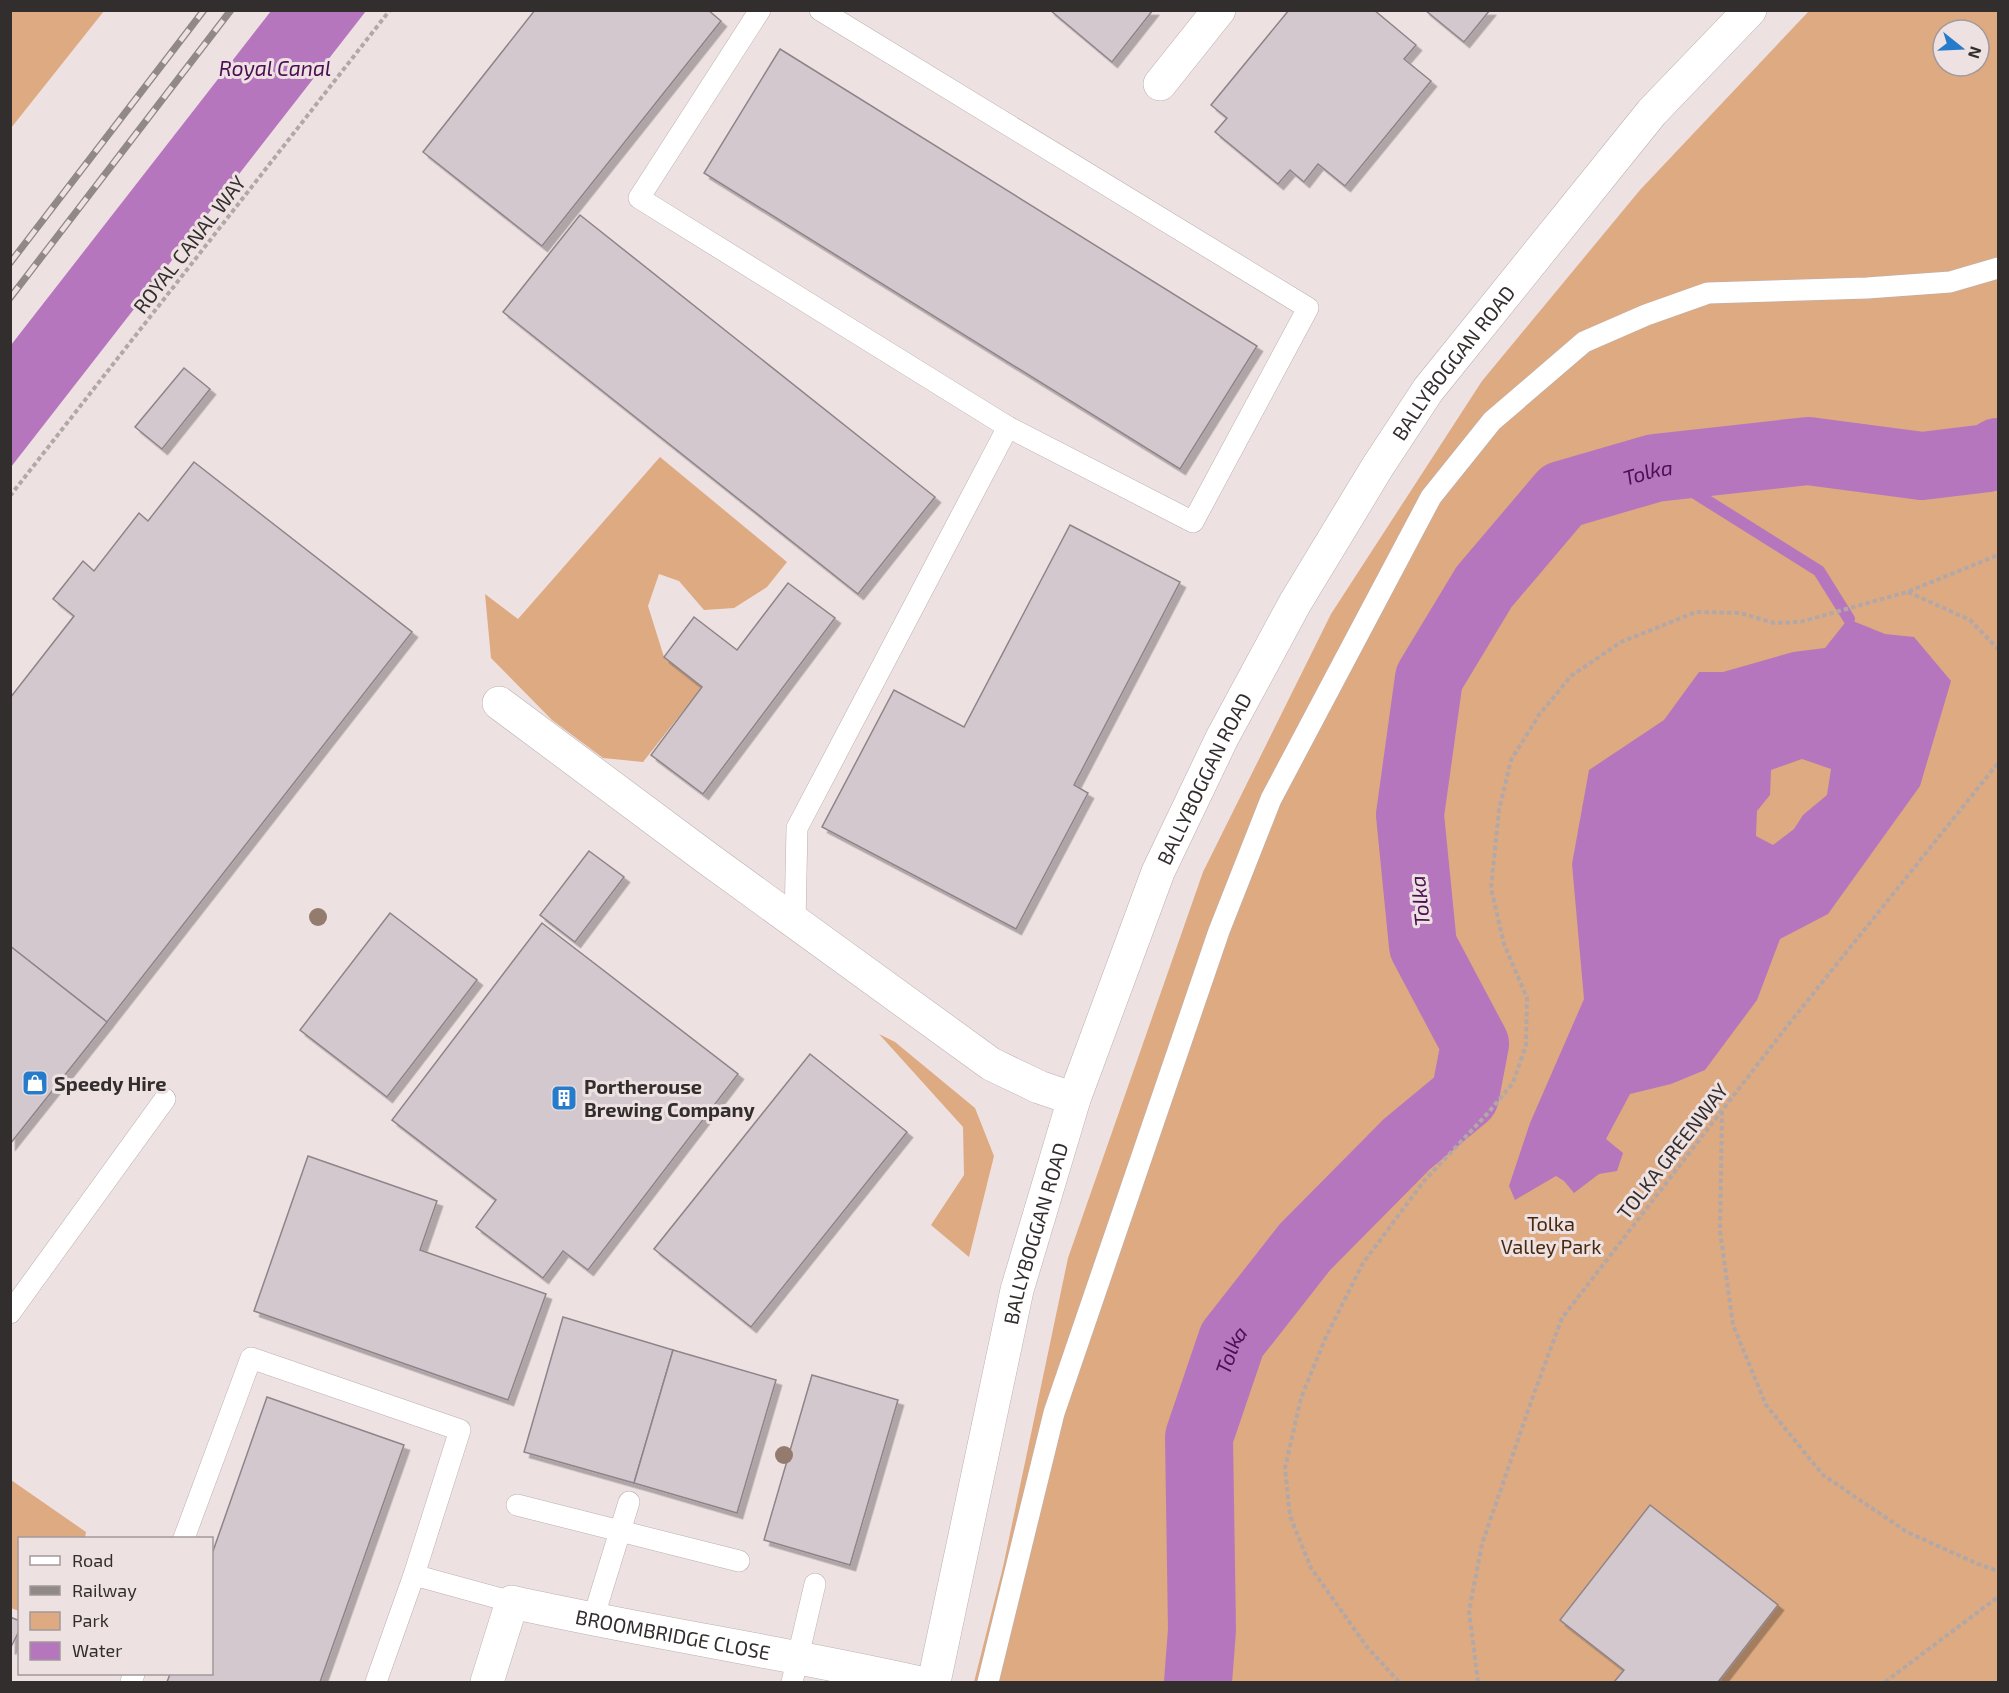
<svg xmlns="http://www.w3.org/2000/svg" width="2009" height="1693" font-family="'Exo 2',sans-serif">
<defs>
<filter id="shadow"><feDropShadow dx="5.5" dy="5.5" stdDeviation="0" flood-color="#0004"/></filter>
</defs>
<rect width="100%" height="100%" fill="#eee1e2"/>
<g fill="#deaa81" fill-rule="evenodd">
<path d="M11 10 104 11 11 128 10 11Z"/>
<path d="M1809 11H1998V1682H974L1003 1567 1068 1258 1203 872 1331 614 1482 381 1640 190ZM1943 30H1979V66H1943Z"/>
<path d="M660 457 787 562 767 587 734 608 704 610 679 581 659 574 648 606 664 657 702 687 643 762 603 758 552 720 491 658 485 594 518 619Z"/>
<path d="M879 1034 895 1042 975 1108 994 1156 969 1257 931 1225 964 1175 963 1127Z"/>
<path d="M11 1480 86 1532 85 1538H20L19 1611 11 1608Z"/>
</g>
<g fill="#b676be" fill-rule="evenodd">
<path d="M271 11H366L11 467V345Z"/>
<path d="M1848 619 1885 634 1914 637 1951 681 1920 786 1828 914 1780 939 1757 1000 1705 1070 1671 1084 1630 1094 1606 1139 1623 1153 1617 1171 1599 1174 1574 1193 1564 1181 1556 1176 1515 1200 1509 1186 1530 1123 1584 999 1572 864 1589 770 1664 720 1699 672H1723L1793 652 1825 648ZM1802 759 1831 769 1827 795 1803 815 1794 829 1773 845 1756 836 1757 811 1770 795 1771 770Z"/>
</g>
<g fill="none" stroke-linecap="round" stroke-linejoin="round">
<path stroke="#b676be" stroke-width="12" d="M1655 468 1819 571 1849 619"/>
<path stroke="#b676be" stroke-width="68" id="s1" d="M1198 1682 1202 1630 1199 1437 1232 1340 1305 1247 1407 1144 1465 1096 1475 1044 1423 946 1410 815 1429 678 1484 587 1562 495 1655 468 1808 451 1922 466 1988 458 1998 452"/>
</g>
<g fill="#d3c8cd" stroke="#8f8489" stroke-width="1.5" filter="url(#shadow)">
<path d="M535 10H708L721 21 542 246 423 152Z"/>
<path d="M1050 10H1153L1112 62Z"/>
<path d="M1289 10H1374L1416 45 1404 59 1431 81 1345 186 1318 164 1304 182 1290 170 1278 184 1215 132 1227 118 1211 105Z"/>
<path d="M1425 10H1490L1464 42Z"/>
<path d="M780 49 1257 346 1180 469 704 173Z"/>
<path d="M580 215 935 497 858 594 503 312Z"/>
<path d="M184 368 210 389 162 449 135 427Z"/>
<path d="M194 462 412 632 107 1022 10 946V698L74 616 53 599 83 561 94 571 139 513 148 521Z"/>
<path d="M1070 525 1180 582 1074 785 1088 793 1016 929 822 827 894 690 964 727Z"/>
<path d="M788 583 835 618 703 794 651 755 702 687 664 657 694 617 737 650Z"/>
<path d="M589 851 624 877 575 942 540 915Z"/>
<path d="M390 913 477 980 387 1097 300 1030Z"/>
<path d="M542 923 738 1074 588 1270 563 1251 543 1278 476 1227 496 1200 392 1120Z"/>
<path d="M10 946 107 1022 10 1144Z"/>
<path d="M810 1054 907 1132 751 1327 654 1249Z"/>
<path d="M308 1156 437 1201 420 1250 546 1294 508 1400 254 1311Z"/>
<path d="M563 1317 673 1350 634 1483 524 1452Z"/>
<path d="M673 1350 776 1380 737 1513 634 1483Z"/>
<path d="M812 1375 898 1400 850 1565 764 1540Z"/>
<path d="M267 1397 404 1445 320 1682H167L170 1674H212V1554Z"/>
<path d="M1650 1505 1778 1605 1718 1682H1614L1624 1670 1560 1620Z"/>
<path d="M10 1617 20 1621V1629L10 1649Z"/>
</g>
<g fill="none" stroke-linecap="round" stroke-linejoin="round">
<g stroke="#bbafb0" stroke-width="22">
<g id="lane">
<path d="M760 10 639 198 1008 427 1193 522 1308 308 820 10"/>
<path d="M795 922 797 828 1008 427"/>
<path d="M10 1313 165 1099"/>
<path d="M517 1505 739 1561"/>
<path d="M184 1538 251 1358 460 1430 414 1575 376 1682"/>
<path d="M414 1575 512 1602"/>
<path d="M593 1619 629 1502"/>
<path d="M131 1682 134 1674"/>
<path d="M792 1682 815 1584"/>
<path d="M988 1682 1054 1413 1219 931 1271 799 1431 497 1492 421 1584 342 1646 315 1708 293 1867 288 1950 282 1998 268"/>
</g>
</g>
<g stroke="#bbafb0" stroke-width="34">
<g id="street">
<path d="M1160 84 1219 10"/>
<path d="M499 703 707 858 991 1064 1039 1087 1074 1099"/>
<path id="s2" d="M487 1682 512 1602C646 1632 782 1652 916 1682"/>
</g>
</g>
<g stroke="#bbafb0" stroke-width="34">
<g id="secondary">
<path id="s3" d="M934 1682 1017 1290 1074 1099 1158 872 1222 738 1295 603 1378 466 1428 390 1652 112 1750 10"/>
</g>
</g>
<g stroke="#b2a8a8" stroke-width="4" stroke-dasharray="4.5 3" stroke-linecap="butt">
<path d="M10 496 390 10"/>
<path d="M1908 592 1970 620 1998 649"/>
<path d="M1722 1111 1720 1231 1733 1325 1766 1405 1823 1475 1907 1532 1978 1564 1998 1571"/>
<path d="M1399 1682 1367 1647 1311 1568 1290 1516 1285 1468 1301 1398 1325 1339 1363 1263 1424 1181 1488 1113 1513 1083 1526 1045 1527 998 1504 944 1491 888 1499 810 1511 760 1539 715 1571 676 1621 642 1696 612 1740 613 1774 623 1800 622 1907 592 1998 555"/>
<path d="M1478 1682 1469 1611 1482 1544 1532 1399 1562 1318 1788 1025 1998 763"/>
<path d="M1885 1682 1998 1597"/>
</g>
<use href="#lane" stroke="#fff" stroke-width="21"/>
<use href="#street" stroke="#fff" stroke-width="33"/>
<use href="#secondary" stroke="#fff" stroke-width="33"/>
<g stroke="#918888" stroke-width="7">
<g id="rail">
<path d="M10 263 204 10"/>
<path d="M10 298 231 10"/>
</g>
</g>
<use href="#rail" stroke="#eee1e2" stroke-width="4.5" stroke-dasharray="14" stroke-linecap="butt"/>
</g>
<g fill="#937c6d">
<circle cx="318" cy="917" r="9"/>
<circle cx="784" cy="1455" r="9"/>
</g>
<defs>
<g id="shop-square" transform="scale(1.35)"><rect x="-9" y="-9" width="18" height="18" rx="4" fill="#267bca" stroke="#eee1e2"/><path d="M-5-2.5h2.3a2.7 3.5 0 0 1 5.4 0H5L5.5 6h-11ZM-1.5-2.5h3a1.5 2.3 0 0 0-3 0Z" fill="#fff"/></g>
<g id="building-square" transform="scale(1.35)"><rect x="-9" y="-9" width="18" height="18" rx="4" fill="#267bca" stroke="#eee1e2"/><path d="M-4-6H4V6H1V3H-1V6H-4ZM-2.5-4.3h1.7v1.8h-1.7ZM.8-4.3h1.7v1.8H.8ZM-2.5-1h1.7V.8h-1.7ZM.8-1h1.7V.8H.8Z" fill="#fff"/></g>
</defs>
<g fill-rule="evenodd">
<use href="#shop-square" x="35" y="1083"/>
<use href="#building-square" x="564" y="1098"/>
</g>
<g text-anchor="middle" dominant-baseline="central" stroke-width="6" stroke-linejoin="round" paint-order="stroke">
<g font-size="20" fill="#332e2e" stroke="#eee1e2">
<text transform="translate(189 244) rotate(-52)">ROYAL CANAL WAY</text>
<text stroke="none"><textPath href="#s3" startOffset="1432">BALLYBOGGAN ROAD</textPath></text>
<text stroke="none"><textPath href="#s3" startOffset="946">BALLYBOGGAN ROAD</textPath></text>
<text transform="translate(1672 1151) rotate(-52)">TOLKA GREENWAY</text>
<text stroke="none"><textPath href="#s3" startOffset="460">BALLYBOGGAN ROAD</textPath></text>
<text stroke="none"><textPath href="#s2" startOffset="248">BROOMBRIDGE CLOSE</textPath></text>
</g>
<g font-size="20" font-weight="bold" fill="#332e2e" stroke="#eee1e2" text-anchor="start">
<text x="54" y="1083">Speedy Hire</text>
<text x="584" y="1086">Portherouse<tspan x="584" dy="23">Brewing Company</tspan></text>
</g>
<g font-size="20" fill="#48290d" stroke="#eee1e2">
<text x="1551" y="1223">Tolka<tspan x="1551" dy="23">Valley Park</tspan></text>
</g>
<g font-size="21" font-style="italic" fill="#4b1053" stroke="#eee1e2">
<text x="275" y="67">Royal Canal</text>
<text stroke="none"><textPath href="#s1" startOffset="1436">Tolka</textPath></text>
<text transform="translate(1419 901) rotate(-96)">Tolka</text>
<text stroke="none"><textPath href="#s1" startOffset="338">Tolka</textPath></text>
</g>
</g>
<rect width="2009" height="1693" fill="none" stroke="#332e2e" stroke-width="24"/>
<rect x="18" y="1537" width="195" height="138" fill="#eee1e2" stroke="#a3999a" stroke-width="1.5"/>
<rect x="30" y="1556" width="30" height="9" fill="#ffffff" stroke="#a3999a" stroke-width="1.5"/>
<text x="72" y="1567" font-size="18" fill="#332e2e">Road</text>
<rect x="30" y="1586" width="30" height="9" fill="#918888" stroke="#a3999a" stroke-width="1.5"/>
<text x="72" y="1597" font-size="18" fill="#332e2e">Railway</text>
<rect x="30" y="1612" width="30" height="18" fill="#deaa81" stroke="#a3999a" stroke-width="1.5"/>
<text x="72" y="1627" font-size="18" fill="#332e2e">Park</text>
<rect x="30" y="1642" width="30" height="18" fill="#b676be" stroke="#a3999a" stroke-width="1.5"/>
<text x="72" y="1657" font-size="18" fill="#332e2e">Water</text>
<g transform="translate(1961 48) rotate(108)"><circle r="28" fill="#eee1e2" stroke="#a3999a" stroke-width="1.5"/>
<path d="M0-4.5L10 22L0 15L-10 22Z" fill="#267bca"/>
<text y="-9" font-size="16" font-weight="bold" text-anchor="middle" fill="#332e2e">N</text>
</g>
</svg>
